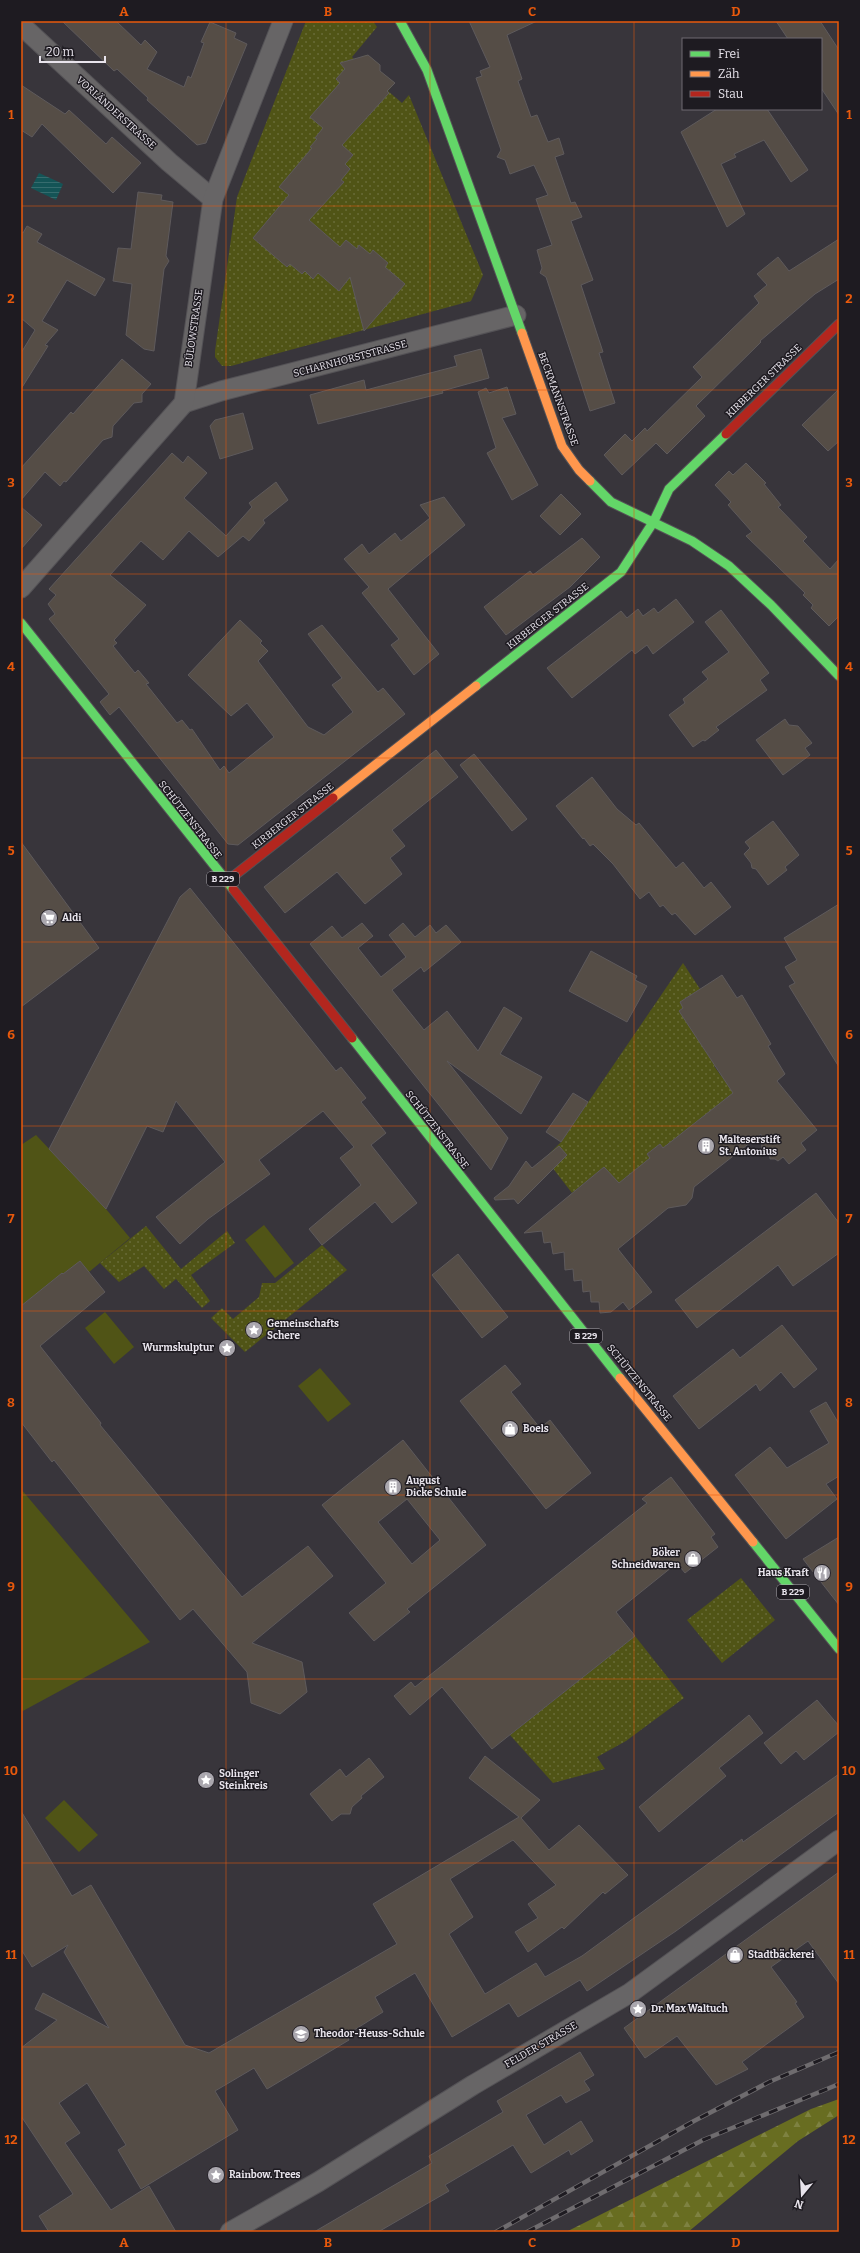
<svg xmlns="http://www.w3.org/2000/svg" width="860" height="2253" font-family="Bitter,serif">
<defs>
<pattern id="green-dots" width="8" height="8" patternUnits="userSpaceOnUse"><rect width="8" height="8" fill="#505416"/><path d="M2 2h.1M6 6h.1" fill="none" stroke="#696c38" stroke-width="1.8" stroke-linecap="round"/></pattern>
<pattern id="forest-firs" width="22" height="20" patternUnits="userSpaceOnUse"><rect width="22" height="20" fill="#686d21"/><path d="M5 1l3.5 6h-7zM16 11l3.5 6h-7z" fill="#7e8241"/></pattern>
<pattern id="water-rules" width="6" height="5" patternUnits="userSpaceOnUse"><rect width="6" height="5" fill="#145456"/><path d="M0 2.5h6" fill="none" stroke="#366c6e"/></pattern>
</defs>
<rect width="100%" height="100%" fill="#38353b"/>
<g fill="url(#green-dots)">
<path d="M306 21H373L377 27 352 57 357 63 363 56 368 55 380 65V71L395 83 388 91 402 103 409 95 483 275 471 301 231 366H222L215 357V351L237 197Z"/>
<path d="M683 963 700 989 680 1002 683 1008 679 1011 686 1021 690 1019 698 1040 705 1050 709 1048 719 1063 714 1066 721 1076 726 1073 737 1090 663 1148 660 1144 647 1154 650 1158 619 1183 604 1167 572 1193 545 1158 561 1142Z"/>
<path d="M146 1226 181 1269 227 1231 235 1243 191 1275 210 1301 202 1308 176 1279 164 1289 144 1266 119 1282 100 1263Z"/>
<path d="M322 1245 347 1270 245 1352 211 1318 222 1308 233 1319 259 1297 262 1283H275Z"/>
<path d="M741 1578 775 1620 722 1663 687 1620Z"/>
<path d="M635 1636 684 1698 626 1741 597 1757 605 1769 553 1783 510 1735Z"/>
</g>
<path fill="url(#forest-firs)" d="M839 2099V2115L798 2141 688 2232H566L811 2109Z"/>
<g fill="#505416">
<path d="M36 1135 106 1209 130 1238 89 1272 62 1273 21 1306V1145Z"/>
<path d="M264 1225 294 1263 275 1278 245 1240Z"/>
<path d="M105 1312 134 1347 114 1364 85 1328Z"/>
<path d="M320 1368 351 1404 328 1422 298 1386Z"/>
<path d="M21 1489 150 1642 21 1712Z"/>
<path d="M64 1800 98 1835 79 1852 45 1818Z"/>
</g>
<path fill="url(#water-rules)" d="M39 173 63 184 56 200 31 188Z"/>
<g fill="#554d46" stroke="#5e5a5c" fill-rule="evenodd">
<path d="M62 21H116L141 45 145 40 157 52 147 69 184 87 188 76 191 78 204 43 201 42 210 22 236 33 234 38 247 44 206 143 197 145 147 100 148 98 117 69 114 71Z"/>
<path d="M469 21H537L507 35 522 79 518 81 531 117 537 115 548 142 559 138 564 154 555 157 571 203 575 202 582 217 571 221 593 280 581 285 603 352 599 353 615 403 590 411 546 277 540 273 542 268 537 250 552 245 536 199 548 195 534 165 510 174 505 160 497 157 501 150 476 78 482 76 480 71 490 67Z"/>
<path d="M776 21H820L839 50V115L821 88V39H788Z"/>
<path d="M368 55 380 65V71L395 83 387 91 389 93 342 145 353 155 345 164 350 169 341 180 344 182 309 220 340 247 346 240 357 249 359 245 370 254 373 250 388 263 385 267 405 284 364 331 350 277 339 291 318 273 313 279 305 271 302 274 290 264 287 267 253 238 289 195 279 187 312 148 310 147 317 139 315 138 323 128 310 117 340 83 336 79 345 69 340 63Z"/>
<path d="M21 85 65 114 69 110 106 144 112 137 141 163 113 193 42 124 32 137 21 130Z"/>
<path d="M717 109H767L808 170 791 182 764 140 734 154 736 157 721 164 745 214 727 227 681 132Z"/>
<path d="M138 192 162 195 161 200 173 202 166 256 169 261 164 269 154 351 144 349 126 335 132 284 113 281 118 248 131 249Z"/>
<path d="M27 226 42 234 37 242 105 279 95 296 67 280 42 321 58 330 45 345 48 346 21 389V353L35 330 21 318V232L23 233Z"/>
<path d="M839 239V279L815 294 760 341 761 342 696 406 705 416 667 454 656 443 622 475 604 455 625 434 632 441 645 428 647 431 702 377 693 367 759 303 754 296 767 285 757 274 778 257 789 271Z"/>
<path d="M481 349 489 378 442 391 443 393 318 424 310 395 364 380 366 390 411 378 457 366 454 356Z"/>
<path d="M122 359 151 384 142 394V402L134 403 113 426 112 437 103 440 66 482 64 481 60 486 45 472 21 500V468L71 412 73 414Z"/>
<path d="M507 387 516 414 502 418 538 485 512 500 487 453 496 448 478 392 486 388 489 393Z"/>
<path d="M839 389V441L828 451 802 425Z"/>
<path d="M243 413 253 449 220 459 210 426 215 420Z"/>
<path d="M172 453 183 463 188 456 207 473 184 498 226 536 252 507 249 503 276 482 288 500 263 520 265 523 249 541 243 536 218 557 189 531 163 560 141 541 110 575 146 605 114 640 117 643 113 646 135 673 138 670 149 683 146 684 177 723 182 720 190 730 192 729 220 770 224 766 229 773 274 737 247 703 231 716 188 675 240 620 262 641 260 643 268 651 258 661 308 727 324 735 353 712 332 685 342 678 308 634 322 625 378 692 383 688 405 714 238 845 228 844 119 707 110 715 100 702 109 694 49 619 55 614 48 604 56 595 49 589Z"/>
<path d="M746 463 766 483 764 484 781 505 778 507 807 537 803 541 830 569 839 559V616L829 626 811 608 813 605 803 595 805 593 746 536 752 532 728 505 731 502 715 485 729 471 733 475Z"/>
<path d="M561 494 581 514 560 535 540 516Z"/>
<path d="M444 497 465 525 388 589 439 654 414 675 391 645 399 639 362 593 369 587 344 559 362 544 369 554 395 533 401 541 430 518 420 505Z"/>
<path d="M21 507 42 525 21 549Z"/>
<path d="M582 538 600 557 570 587 506 635 484 607 530 571 533 575Z"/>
<path d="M676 599 694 622 653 654 647 645 635 654 632 650 572 698 547 668 621 611 627 618 638 609 643 616 654 608 658 613Z"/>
<path d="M721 610 769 673 760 680 767 690 716 727 719 730 705 741 703 740 693 747 669 715 685 703 683 699 708 679 702 672 729 652 705 622Z"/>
<path d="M785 719 789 725 798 726 812 743 805 748 810 755 783 775 756 740Z"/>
<path d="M436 750 458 777 392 830 405 846 390 858 402 874 365 904 337 872 285 913 264 887Z"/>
<path d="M474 754 527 819 512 831 460 765Z"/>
<path d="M592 777 617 809 636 825 639 823 676 868 683 862 704 888 711 882 731 907 695 935 675 913 672 915 663 905 660 907 649 892 640 899 613 864 593 844 590 846 584 838 583 839 556 806Z"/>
<path d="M773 821 799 855 785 867 787 870 768 885 756 869 752 868 751 863 744 854 750 848 745 842Z"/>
<path d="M21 842 99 948 21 1007Z"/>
<path d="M190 888 336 1071 341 1067 366 1098 361 1102 386 1133 371 1145 417 1203 392 1223 375 1202 322 1245 309 1229 361 1185 340 1158 354 1147 323 1111 259 1160 270 1174 208 1219 180 1244 156 1217 225 1162 176 1101 163 1132 147 1126 106 1209 49 1149 180 897Z"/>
<path d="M839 904V1067L789 986 795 983 785 967 797 960 784 938Z"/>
<path d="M362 923 373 936 358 948 381 977 406 957 389 935 403 923 415 937 430 925 436 933 446 925 461 942 424 972 421 967 392 990 424 1030 447 1011 478 1051 504 1007 522 1018 500 1054 542 1077 521 1114 447 1061 508 1138 491 1170 310 944 332 926 342 938Z"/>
<path d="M591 951 637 976 635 980 647 986 627 1022 569 991Z"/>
<path d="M722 975 737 998 742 995 771 1044 768 1046 785 1074 777 1081 817 1130 801 1143 806 1150 789 1164 783 1157 778 1161 775 1159H770L769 1148 762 1149 761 1134 694 1187 692 1198 686 1205 668 1208 618 1249 652 1292 629 1310 623 1302 611 1312 600 1313 599 1302H591L590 1291 583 1292 582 1280 574 1281 573 1269 565 1270 564 1252 553 1254 551 1242 544 1243 542 1231 524 1233 604 1167 619 1183 650 1158 647 1154 660 1144 663 1148 733 1093 679 1011 683 1008 680 1002Z"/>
<path d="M573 1093 588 1102 561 1142 546 1132Z"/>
<path d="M559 1146 567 1155 518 1204 514 1199 495 1200 494 1198 509 1186 526 1161 532 1168Z"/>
<path d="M816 1193 839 1223V1253L793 1286 778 1265 697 1328 675 1300Z"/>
<path d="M458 1254 508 1317 482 1338 432 1275Z"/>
<path d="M80 1261 105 1292 40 1346 101 1423 100 1425 242 1597 308 1546 333 1576 252 1643 302 1662 307 1692 280 1714 251 1703 247 1672 193 1609 180 1620 54 1460 52 1462 21 1422V1306L62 1273 63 1274Z"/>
<path d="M782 1325 817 1369 794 1388 781 1372 760 1391 756 1384 699 1429 673 1396 733 1349 740 1358Z"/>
<path d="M505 1365 521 1384 511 1392 540 1428 550 1420 591 1473 546 1509 460 1401Z"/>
<path d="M826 1402 839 1424V1476L826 1484 837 1499 786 1539 735 1475 770 1447 787 1468 829 1443 810 1411Z"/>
<path d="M403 1440 486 1545 407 1609 410 1612 374 1641 349 1613 386 1583 322 1505ZM407 1499 440 1540 412 1564 378 1522Z"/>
<path d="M671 1477 715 1534 711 1537 718 1547 685 1573 677 1563 616 1612 635 1636 492 1749 442 1687 410 1715 394 1696 411 1682 415 1687 647 1503 642 1499Z"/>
<path d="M839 1537V1605L803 1559Z"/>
<path d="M817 1700 839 1726V1732L804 1760 796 1751 781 1764 764 1743Z"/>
<path d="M749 1715 763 1733 719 1768 726 1776 659 1832 639 1807Z"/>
<path d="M485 1756 540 1800 521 1818 549 1850 579 1825 628 1875 605 1894 603 1892 564 1929 562 1927 528 1952 515 1932 538 1918 528 1904 556 1885 513 1840 450 1879 473 1917 449 1934 485 1994 536 1963 545 1977 582 1956 742 1839 743 1842 839 1774V1812L676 1931 587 1991 580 1980 518 2017 509 2003 452 2037 415 1973 375 1997 383 2012 346 2035 349 2040 267 2089 254 2068 215 2091 238 2130 141 2189 118 2150 126 2145 87 2083 59 2103 80 2133 65 2143 111 2210 149 2186 176 2232H49L39 2216 73 2194 21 2116V2048L57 2020 35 2009 43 1993 109 2028 64 1952 68 1945 32 1967 21 1949V1811L72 1896 91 1885 185 2045 209 2053 397 1944 373 1904 519 1817 469 1778Z"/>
<path d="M369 1758 384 1777 361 1796 362 1798 352 1807 350 1814H341L332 1821 310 1794 340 1769 346 1777Z"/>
<path d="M839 1872V1984L808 1941 771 1967 797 2002 795 2003 804 2017 742 2062 748 2069 716 2085 677 2036 645 2058 624 2028Z"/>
<path d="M580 2052 594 2075 584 2081 590 2090 566 2103 561 2095 526 2115 544 2145 581 2121 593 2141 571 2155 569 2150 531 2173 513 2145 445 2185 449 2191 378 2232H314L432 2163 429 2156 503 2112 497 2101Z"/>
</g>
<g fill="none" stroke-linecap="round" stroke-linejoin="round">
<g stroke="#545256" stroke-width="21">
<g id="street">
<path d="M21 25 169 162 213 199"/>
<path d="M184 403 221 391 516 315"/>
<path d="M21 588 184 403 213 199 283 21"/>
<path d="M230 2232 318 2182 473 2085 630 1993 839 1840"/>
</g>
</g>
<g stroke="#545256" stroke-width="11">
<g id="fast">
<path d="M400 21 427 70 522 333"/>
<path d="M590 481 611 502 692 541 729 566 771 605 839 676"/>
<path d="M21 623 233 889"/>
<path d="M476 686 621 572 654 521 669 489 726 434"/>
<path d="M352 1038 620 1378"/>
<path d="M753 1542 839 1649"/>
</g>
</g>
<g stroke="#545256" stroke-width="11">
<g id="slow">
<path d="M522 333 562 446 579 470 590 481"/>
<path d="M333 798 476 686"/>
<path d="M620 1378 753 1542"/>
</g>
</g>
<g stroke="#545256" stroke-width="11">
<g id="jam">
<path d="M726 434 839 324"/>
<path d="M226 882 333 798"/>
<path d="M233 889 352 1038"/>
</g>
</g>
<use href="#street" stroke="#676566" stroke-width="19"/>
<use href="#fast" stroke="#63d668" stroke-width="9"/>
<use href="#slow" stroke="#ff974d" stroke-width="9"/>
<use href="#jam" stroke="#b3261e" stroke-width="9"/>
<g stroke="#6f6c6f" stroke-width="4.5">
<g id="rail">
<path d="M496 2232 694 2121 769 2082 839 2052"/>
<path d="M527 2232 703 2140 839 2084"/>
</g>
</g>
<use href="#rail" stroke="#1e1b21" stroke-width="3" stroke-dasharray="9" stroke-linecap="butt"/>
</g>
<path fill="none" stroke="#e8590c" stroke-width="1" stroke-opacity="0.55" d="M226 21V2232M430 21V2232M634 21V2232M21 206H839M21 390H839M21 574H839M21 758H839M21 942H839M21 1126H839M21 1311H839M21 1495H839M21 1679H839M21 1863H839M21 2047H839"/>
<defs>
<g id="supermarket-disc" transform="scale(0.9)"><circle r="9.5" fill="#aaa7ae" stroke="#1e1b21"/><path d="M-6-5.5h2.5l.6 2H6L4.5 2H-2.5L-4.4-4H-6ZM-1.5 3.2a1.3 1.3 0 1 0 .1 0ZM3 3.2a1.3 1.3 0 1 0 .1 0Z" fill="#fff"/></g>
<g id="building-disc" transform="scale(0.9)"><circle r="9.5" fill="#aaa7ae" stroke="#1e1b21"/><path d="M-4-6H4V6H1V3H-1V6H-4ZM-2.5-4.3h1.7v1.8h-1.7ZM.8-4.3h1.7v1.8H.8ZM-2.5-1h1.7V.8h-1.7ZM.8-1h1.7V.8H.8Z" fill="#fff"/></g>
<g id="sight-disc" transform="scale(0.9)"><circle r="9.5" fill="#aaa7ae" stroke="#1e1b21"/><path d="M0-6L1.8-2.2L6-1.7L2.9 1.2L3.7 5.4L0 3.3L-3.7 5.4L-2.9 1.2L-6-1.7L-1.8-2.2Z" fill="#fff"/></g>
<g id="shop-disc" transform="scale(0.9)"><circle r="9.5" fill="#aaa7ae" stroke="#1e1b21"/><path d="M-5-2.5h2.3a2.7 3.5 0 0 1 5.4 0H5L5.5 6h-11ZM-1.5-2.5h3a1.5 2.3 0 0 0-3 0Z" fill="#fff"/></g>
<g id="restaurant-disc" transform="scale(0.9)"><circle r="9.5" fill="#aaa7ae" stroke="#1e1b21"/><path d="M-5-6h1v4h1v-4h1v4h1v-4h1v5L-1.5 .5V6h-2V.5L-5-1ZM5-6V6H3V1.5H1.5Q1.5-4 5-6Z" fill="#fff"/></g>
<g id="school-disc" transform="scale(0.9)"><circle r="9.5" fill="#aaa7ae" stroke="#1e1b21"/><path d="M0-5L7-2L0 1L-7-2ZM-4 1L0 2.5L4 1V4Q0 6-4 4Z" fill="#fff"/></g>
</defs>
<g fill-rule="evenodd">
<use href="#supermarket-disc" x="49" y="918"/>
<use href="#building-disc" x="706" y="1146"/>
<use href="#sight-disc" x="254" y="1330"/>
<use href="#sight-disc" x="227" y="1348"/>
<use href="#shop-disc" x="510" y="1429"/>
<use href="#building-disc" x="393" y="1487"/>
<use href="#shop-disc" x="693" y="1559"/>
<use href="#restaurant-disc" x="822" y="1573"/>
<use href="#sight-disc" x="206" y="1780"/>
<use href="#shop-disc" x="735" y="1955"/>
<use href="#sight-disc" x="638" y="2009"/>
<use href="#school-disc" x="301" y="2034"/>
<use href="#sight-disc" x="216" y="2175"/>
</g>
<g text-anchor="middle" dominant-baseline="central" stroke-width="3" stroke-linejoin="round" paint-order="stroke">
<g fill="#1e1b21" stroke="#aba8af" stroke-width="1">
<rect x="207" y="872" width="32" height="14" rx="3"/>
<rect x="570" y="1329" width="32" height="14" rx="3"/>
<rect x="777" y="1585" width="32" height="14" rx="3"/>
</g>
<g font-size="9" font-weight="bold" fill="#e8e4ec">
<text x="223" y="879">B 229</text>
<text x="586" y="1336">B 229</text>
<text x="793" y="1592">B 229</text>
</g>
<g font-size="10" fill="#e8e4ec" stroke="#1e1b21">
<text transform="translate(116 113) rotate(42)">VORLÄNDERSTRASSE</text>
<text transform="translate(194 328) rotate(-82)">BÜLOWSTRASSE</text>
<text transform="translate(350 359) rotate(-15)">SCHARNHORSTSTRASSE</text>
<text transform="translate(764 381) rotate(-44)">KIRBERGER STRASSE</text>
<text transform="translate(558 399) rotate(70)">BECKMANNSTRASSE</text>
<text transform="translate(548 616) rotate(-38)">KIRBERGER STRASSE</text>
<text transform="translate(293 816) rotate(-38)">KIRBERGER STRASSE</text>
<text transform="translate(190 820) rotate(52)">SCHÜTZENSTRASSE</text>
<text transform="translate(437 1130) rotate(52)">SCHÜTZENSTRASSE</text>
<text transform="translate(639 1383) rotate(51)">SCHÜTZENSTRASSE</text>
<text transform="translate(541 2045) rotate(-30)">FELDER STRASSE</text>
</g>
<g font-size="10" font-weight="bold" fill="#e8e4ec" stroke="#1e1b21" text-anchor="start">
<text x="62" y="918">Aldi</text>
<text x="719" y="1140">Malteserstift<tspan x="719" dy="12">St. Antonius</tspan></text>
<text x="267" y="1324">Gemeinschafts<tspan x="267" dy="12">Schere</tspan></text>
<text x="214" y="1348" text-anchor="end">Wurmskulptur</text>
<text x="523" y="1429">Boels</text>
<text x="406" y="1481">August<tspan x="406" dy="12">Dicke Schule</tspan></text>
<text x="680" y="1553" text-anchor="end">Böker<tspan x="680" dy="12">Schneidwaren</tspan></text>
<text x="809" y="1573" text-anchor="end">Haus Kraft</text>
<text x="219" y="1774">Solinger<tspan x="219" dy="12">Steinkreis</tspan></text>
<text x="748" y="1955">Stadtbäckerei</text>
<text x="651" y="2009">Dr. Max Waltuch</text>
<text x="314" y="2034">Theodor-Heuss-Schule</text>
<text x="229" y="2175">Rainbow. Trees</text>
</g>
</g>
<rect width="860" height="2253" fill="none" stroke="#1e1b21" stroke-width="44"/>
<rect x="682" y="38" width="140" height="72" fill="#1e1b21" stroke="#6f6b72"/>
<rect x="690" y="51" width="20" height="6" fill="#63d668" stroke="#6f6b72"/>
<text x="718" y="58" font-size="12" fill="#e8e4ec">Frei</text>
<rect x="690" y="71" width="20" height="6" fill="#ff974d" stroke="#6f6b72"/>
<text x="718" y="78" font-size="12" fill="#e8e4ec">Zäh</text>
<rect x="690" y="91" width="20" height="6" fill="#b3261e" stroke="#6f6b72"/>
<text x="718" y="98" font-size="12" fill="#e8e4ec">Stau</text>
<g transform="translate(802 2195) rotate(198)" stroke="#1e1b21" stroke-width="3" paint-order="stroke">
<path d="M0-3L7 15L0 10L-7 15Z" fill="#e8e4ec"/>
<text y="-6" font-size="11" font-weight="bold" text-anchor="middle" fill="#e8e4ec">N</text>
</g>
<path d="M40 56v6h65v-6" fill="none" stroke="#e8e4ec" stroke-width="2"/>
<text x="46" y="56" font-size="12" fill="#e8e4ec" stroke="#1e1b21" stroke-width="3" paint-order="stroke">20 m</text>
<rect x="22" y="22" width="816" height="2209" fill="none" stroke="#e8590c" stroke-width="1.5"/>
<g font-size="13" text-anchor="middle" font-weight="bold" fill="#e8590c">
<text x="124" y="16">A</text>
<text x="328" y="16">B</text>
<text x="532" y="16">C</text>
<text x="736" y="16">D</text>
<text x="11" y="119">1</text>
<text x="849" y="119">1</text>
<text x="11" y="303">2</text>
<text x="849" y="303">2</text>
<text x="11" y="487">3</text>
<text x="849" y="487">3</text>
<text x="11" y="671">4</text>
<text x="849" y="671">4</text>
<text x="11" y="855">5</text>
<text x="849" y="855">5</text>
<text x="11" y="1039">6</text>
<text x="849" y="1039">6</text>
<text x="11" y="1223">7</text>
<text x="849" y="1223">7</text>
<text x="11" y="1407">8</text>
<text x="849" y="1407">8</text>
<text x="11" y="1591">9</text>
<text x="849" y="1591">9</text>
<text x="11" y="1775">10</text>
<text x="849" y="1775">10</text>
<text x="11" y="1959">11</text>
<text x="849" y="1959">11</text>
<text x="11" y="2144">12</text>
<text x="849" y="2144">12</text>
<text x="124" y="2247">A</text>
<text x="328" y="2247">B</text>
<text x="532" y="2247">C</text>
<text x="736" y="2247">D</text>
</g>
</svg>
